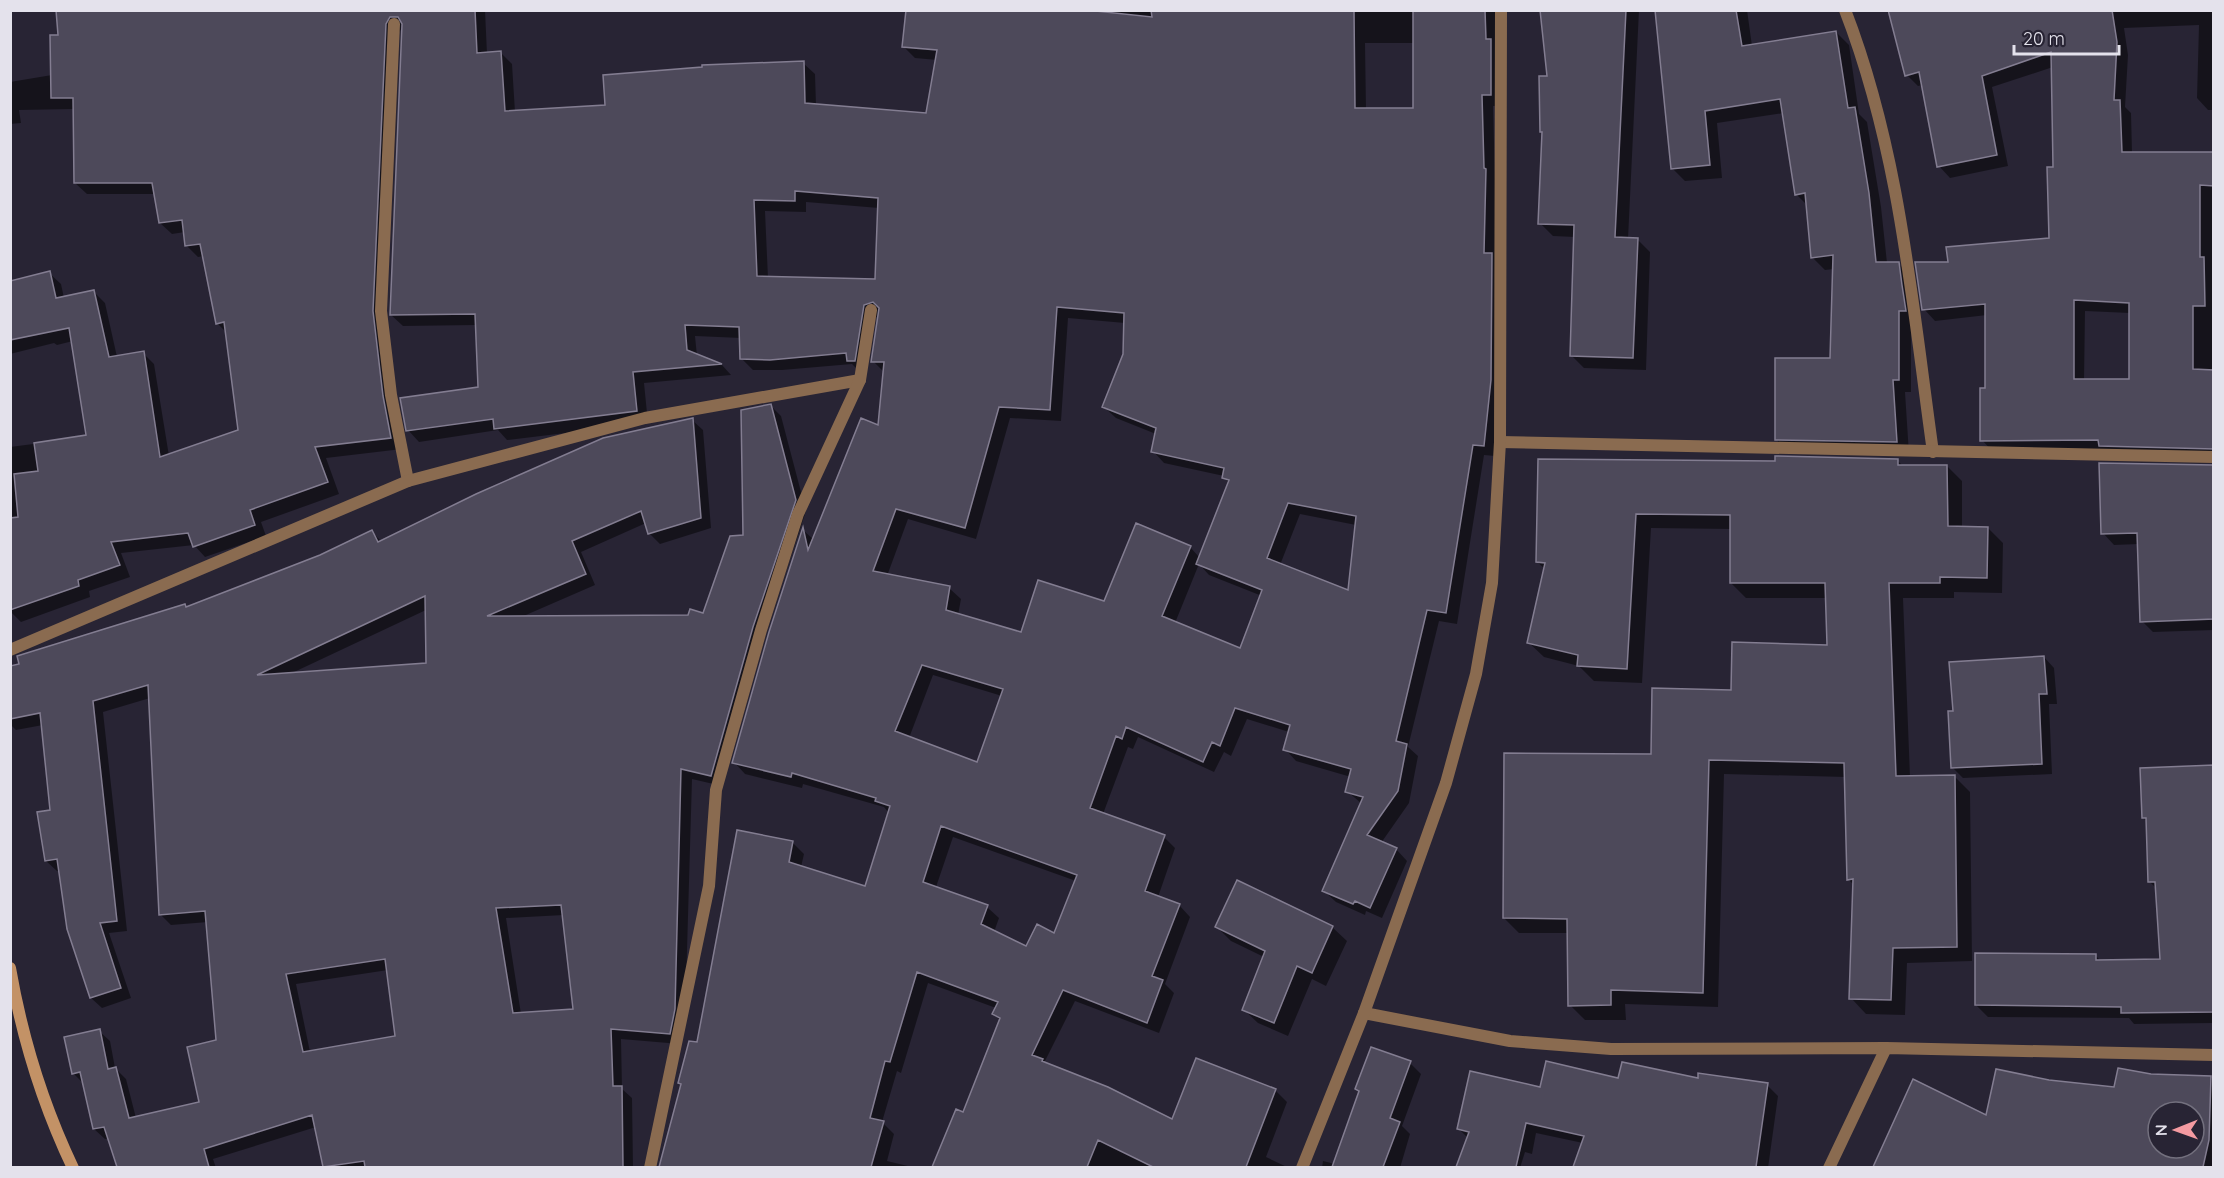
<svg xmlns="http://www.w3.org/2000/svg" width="2224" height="1178" font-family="Quicksand,sans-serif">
<rect width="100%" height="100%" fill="#282434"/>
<g fill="#0007" fill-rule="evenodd">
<path d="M57 10H485L487 54 501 53 512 64 515 112 607 107 803 63 815 74 816 105 927 114 937 60 915 58 904 47 907 10H1495L1502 106H1493L1495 179 1497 182 1495 456 1484 455 1457 624 1439 621 1408 747 1418 756 1409 803 1381 843 1396 849 1407 861 1382 918 1366 911 1365 915 1336 902 1324 891 1362 804 1347 791 1351 777 1296 761 1285 749 1289 732 1247 719 1231 756 1224 752 1214 772 1138 737 1133 749 1128 747 1103 814 1164 837 1175 848 1158 897 1179 905 1190 917 1165 984 1174 993 1159 1033 1075 1001 1044 1063 1173 1121 1275 1090 1287 1102 1266 1157 1289 1168H933L956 1111 964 1114 1001 1021 993 1014 996 1008 928 983 901 1073 897 1071 882 1122 894 1134 887 1161 916 1168H658L683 1086 679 1082 792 842 804 854 801 867 866 888 888 812 884 807 803 784 802 788 745 774 734 762 803 530 814 540 879 427 885 373 873 361 880 313 874 320 860 372 852 364 782 370H753L741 358V338L695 336 697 356 722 365 731 375 644 383 648 423 507 440 498 430 419 442 408 430 480 388 477 325 403 326 391 315 404 25 397 35 384 323 402 449 326 458 339 494 261 522 266 536 205 557 194 545 121 553 130 577 89 591 90 597 21 622 10 611V447L87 437 73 341 57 345 54 343 10 354V281L49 273 61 284 64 298 93 291 105 303 117 357 143 353 154 364 169 456 240 431 227 333 217 323 204 256 198 257 186 245 185 232 172 234 160 223 155 194H87L75 183 74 109 19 110 21 123 10 124V82L52 75 59 37ZM1365 43H1415L1414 109 1366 110ZM806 202 879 208 877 280 768 278 765 211 806 212ZM1068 318 1125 323 1124 354 1104 407 1116 418 1156 434 1153 451 1164 463 1224 476 1229 484 1200 558 1190 547 1105 603 1022 634 958 615 961 599 949 588 887 576 908 519 976 539 1010 418 1061 421ZM1300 514 1356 525 1350 593 1280 565ZM1199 564 1209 575 1262 596 1241 650 1175 623ZM933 675 1002 696 978 764 909 738ZM953 837 1076 881 1055 935 1027 948 994 932 999 918 987 907 936 887Z"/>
<path d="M1542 10H1639L1628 239H1637L1650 252 1646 370 1584 368 1571 355 1575 237 1553 236 1540 223 1549 78Z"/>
<path d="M1657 10H1747L1752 46 1836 32 1849 45 1859 114 1867 122 1881 207 1887 263H1898L1911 276V392H1905L1909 454 1789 452 1776 439 1831 360 1834 269 1825 270 1812 257 1807 205 1796 194 1784 113 1717 123 1722 178 1685 181 1672 168Z"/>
<path d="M1885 10H2214V110H2208L2197 98 2199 25 2124 28 2128 55 2125 107 2131 113 2132 153 2213 154 2214 146V459L1993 452 1982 440 1987 389V315L1935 321 1924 309 1949 263 2050 239 2055 168 2053 67 1992 87 2008 166 1950 178 1939 166 1923 85 1918 86 1907 75 1892 17ZM2085 311 2130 313V380L2084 381Z"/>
<path d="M771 406 781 416 806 511 763 639 722 786 692 779 685 1020 680 1044 621 1039 622 1089 632 1098 633 1168H324L316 1127 213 1159 216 1168H118L109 1138 105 1139 94 1129 84 1084 73 1073 99 1031 110 1041 115 1068 126 1079 136 1118 201 1103 218 1042 208 922 171 925 160 914 150 698 103 712 127 931 109 933 131 998 102 1008 91 998 68 929 60 871H57L46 861 51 811 43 725 16 730 10 724V668L21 666 19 657 184 606 187 608 321 556 372 532 382 542 692 420 703 430 711 528 660 544 649 533 646 523 581 552 595 585 519 618 704 615 744 537ZM426 610 427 664 292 673ZM564 915 575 1011 521 1014 506 918ZM388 970 396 1037 310 1052 296 984Z"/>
<path d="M1897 460 1903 466H1947L1962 481V528H1988L2003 543 2002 593 1954 592V598H1903L1910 777 1954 776 1970 792 1972 961 1907 963 1905 1015 1866 1014 1851 998 1854 885 1848 879 1846 777 1724 774 1718 1007 1625 1004 1626 1020H1585L1570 1005 1568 933H1519L1504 918 1652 755 1733 692 1829 647 1827 598H1746L1731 583V529L1651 528 1642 683 1594 681 1579 666 1544 657 1528 642 1545 569 1537 562 1539 461 1776 463Z"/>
<path d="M2214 467V630L2153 632 2142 621 2139 544 2114 545 2103 533Z"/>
<path d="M2044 657 2054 668 2057 704H2049L2052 774 1963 778 1952 767 1954 712Z"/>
<path d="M2214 766V1023L2134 1024 2129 1018 1988 1017 1976 1005 2096 956 2101 961H2162L2157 889 2150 882 2148 822 2143 818Z"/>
<path d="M1237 882 1332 927 1347 941 1326 986 1312 979 1288 1036 1258 1023 1243 1009 1264 957 1231 941 1217 927Z"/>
<path d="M1410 1063 1421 1074 1402 1126 1410 1134 1400 1168H1322L1323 1161 1335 1164 1360 1093 1357 1089Z"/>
<path d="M2151 1076 2214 1078V1168H1874L1914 1081 1987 1117 2049 1082 2116 1089ZM2158 1112H2194V1148H2158Z"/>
<path d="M1620 1079 1699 1080 1767 1085 1778 1096 1768 1168H1708L1712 1161 1656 1156 1651 1168H1575L1583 1143 1536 1133 1532 1154 1525 1152 1520 1168H1458L1468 1138 1459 1129 1541 1089Z"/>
</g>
<g fill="#4d495a" stroke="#837d91" stroke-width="1.5" fill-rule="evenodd">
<path d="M56 10H475L477 53 501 51 505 111 605 105 603 75 702 67V65L804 61 805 103 926 113 937 50 902 47 906 10H1086L1152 17 1151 10H1354L1355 108H1413V10H1485L1486 39H1491V95H1482L1484 168 1486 169 1484 253H1492L1491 380 1484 446 1473 445 1446 613 1427 610 1396 741 1407 744 1398 791 1367 835 1397 848 1370 908 1355 901 1353 904 1322 891 1363 797 1345 792 1351 769 1283 750 1290 725 1235 708 1220 746 1212 742 1203 762 1126 727 1122 739 1116 736 1090 808 1165 835 1145 891 1180 904 1152 976 1163 980 1147 1023 1063 990 1032 1055 1043 1059 1042 1061 1108 1087 1172 1119 1196 1058 1276 1089 1246 1167H1153L1098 1140 1087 1167H932L956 1109 963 1112 1000 1018 992 1014 998 1002 917 972 890 1062 885 1061 870 1118 884 1121 871 1167H659L681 1084 678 1083 689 1041 697 1042 737 830 793 841 789 862 865 886 890 806 875 801 876 798 792 773 791 777 732 763 769 632 803 527 808 550 861 418 878 425 884 362H871L879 308 873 302 864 305 855 361H847L846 353 770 360 740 359 739 327 685 325 687 350 722 364 633 372 637 411 494 429 493 419 406 431 400 398 478 387 475 314 390 315 402 24 398 17H390L386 24 373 311 383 396 391 438 315 447 328 482 250 510 255 525 193 547 188 533 111 542 120 565 78 580 79 586 10 610V518L18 517 14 474 38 471 34 443 86 435 69 328 10 340V281L50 271 56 298 94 290 109 357 144 351 160 457 238 430 224 322 216 324 200 244 185 246 182 220 159 223 152 183H74L73 98H51L50 35H58ZM795 191 878 198 875 279 757 276 754 200 795 201ZM1057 307 1124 313 1123 354 1102 407 1156 428 1151 452 1224 468 1222 478 1229 480 1196 564 1262 590 1240 648 1162 616 1191 546 1136 523 1104 601 1038 580 1021 632 946 610 950 586 873 571 896 509 965 528 999 407 1050 410ZM1288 503 1356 516 1348 590 1267 558ZM922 665 1003 689 977 762 895 731ZM941 826 1077 875 1054 933 1037 924 1026 946 981 924 988 905 923 882Z"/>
<path d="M1540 10H1626L1615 237 1638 238 1633 358 1570 356 1574 225 1538 224 1542 132H1540L1539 76H1547Z"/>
<path d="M1655 10H1736L1742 46 1836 31 1848 108 1855 107 1869 193 1876 262H1899L1902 285 1906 311H1899V380H1893L1897 442 1775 440V358H1830L1833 255 1811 258 1805 193 1795 195 1780 99 1705 111 1710 165 1671 169Z"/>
<path d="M1888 10H2112L2117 42 2114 100H2120L2122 152H2214V186L2200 185V257H2204L2205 306H2193V369L2214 370V449L2099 446 2098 440 1980 441V388H1985V304L1922 310 1915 262H1948L1946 247 2049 238 2047 167H2053L2051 52 1982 76 1997 155 1937 167 1919 72 1905 76ZM2074 300 2129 303V379H2074Z"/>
<path d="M771 404 796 500 753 627 711 776 681 769 675 1009 670 1034 611 1029 613 1086H622L623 1167H365L364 1161 323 1167 312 1115 204 1149 209 1167H117L104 1127 93 1129 80 1072 72 1074 64 1037 100 1029 108 1069 116 1067 129 1118 199 1102 187 1047 216 1040 205 911 159 915 148 685 93 701 117 921 100 923 121 988 90 998 67 929 57 859 45 861 37 812 50 810 40 713 10 719V666L19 664 17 656 185 604 186 607 320 555 372 530 378 542 476 494 603 438 693 418 701 518 648 534 641 511 572 541 586 574 487 616 688 615 690 609 703 613 730 536 743 535 741 410ZM425 596 426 663 257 675ZM561 905 573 1009 513 1013 496 908ZM385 959 395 1036 303 1052 286 974Z"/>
<path d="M1775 456 1898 459V465H1947L1948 526 1988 527 1987 578 1940 577V583H1889L1896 776 1955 775 1957 947 1893 948 1891 1000 1849 999 1853 879 1847 880 1844 763 1709 760 1703 993 1611 990V1005L1568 1006 1567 919 1503 918 1504 753 1651 754 1652 688 1731 690 1732 642 1827 645 1825 583H1730V515L1636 514 1627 669 1577 666 1578 655 1527 643 1545 563 1536 562 1538 459 1775 461Z"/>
<path d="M2099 463 2214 465V619L2140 622 2137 533 2101 534Z"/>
<path d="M2044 656 2047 694H2039L2042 764 1951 768 1948 711H1953L1949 662Z"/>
<path d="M2214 765V1012L2121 1013V1007L1975 1005V953L2096 954V960L2160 959 2155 882H2148L2146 818H2142L2140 768Z"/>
<path d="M1237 880 1333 926 1312 973 1297 966 1274 1023 1242 1010 1265 951 1215 927Z"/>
<path d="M1371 1047 1411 1061 1390 1118 1400 1122 1383 1167H1332L1359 1091 1355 1089Z"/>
<path d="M1546 1061 1618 1078 1622 1062 1698 1078V1073L1768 1083 1756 1167H1573L1584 1136 1526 1123 1516 1167H1456L1469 1132 1457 1129 1470 1071 1540 1087Z"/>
<path d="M2118 1068 2151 1074 2211 1076 2209 1140 2203 1167H1873L1913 1079 1986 1115 1996 1069 2049 1080 2114 1087ZM2158 1112H2194V1148H2158Z"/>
</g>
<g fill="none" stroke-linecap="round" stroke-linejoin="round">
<g stroke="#8a6b50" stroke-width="12">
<path d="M1845 10C1900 152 1912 303 1933 452"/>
<path d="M394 24 381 311 391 395 408 481"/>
<path d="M1500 442 2214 457"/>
<path d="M10 650 408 481 645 418 860 380"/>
<path d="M1364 1013 1510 1041 1611 1049 1886 1048 2214 1055"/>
<path d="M650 1168 709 886 716 790 761 630 798 514 860 380 871 310"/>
<path d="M1302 1168 1364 1013 1446 783 1476 674 1492 583 1500 442 1501 10"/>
<path d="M1829 1168 1886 1048"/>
</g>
<path stroke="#c39266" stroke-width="12" d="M10 968C22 1037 43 1105 73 1168"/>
</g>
<rect width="2224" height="1178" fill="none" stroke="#e4e2ec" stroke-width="24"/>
<g transform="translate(2176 1130) rotate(269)"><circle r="28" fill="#282434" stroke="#73707e" stroke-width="1.5"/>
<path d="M0-4.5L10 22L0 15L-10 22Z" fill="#f49aa1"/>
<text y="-9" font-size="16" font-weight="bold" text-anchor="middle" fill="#e4e2ec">N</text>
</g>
<path d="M2014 45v9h105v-9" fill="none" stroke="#e4e2ec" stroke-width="3"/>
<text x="2023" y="45" font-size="18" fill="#e4e2ec" stroke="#282434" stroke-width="4.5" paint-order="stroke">20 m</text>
</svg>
